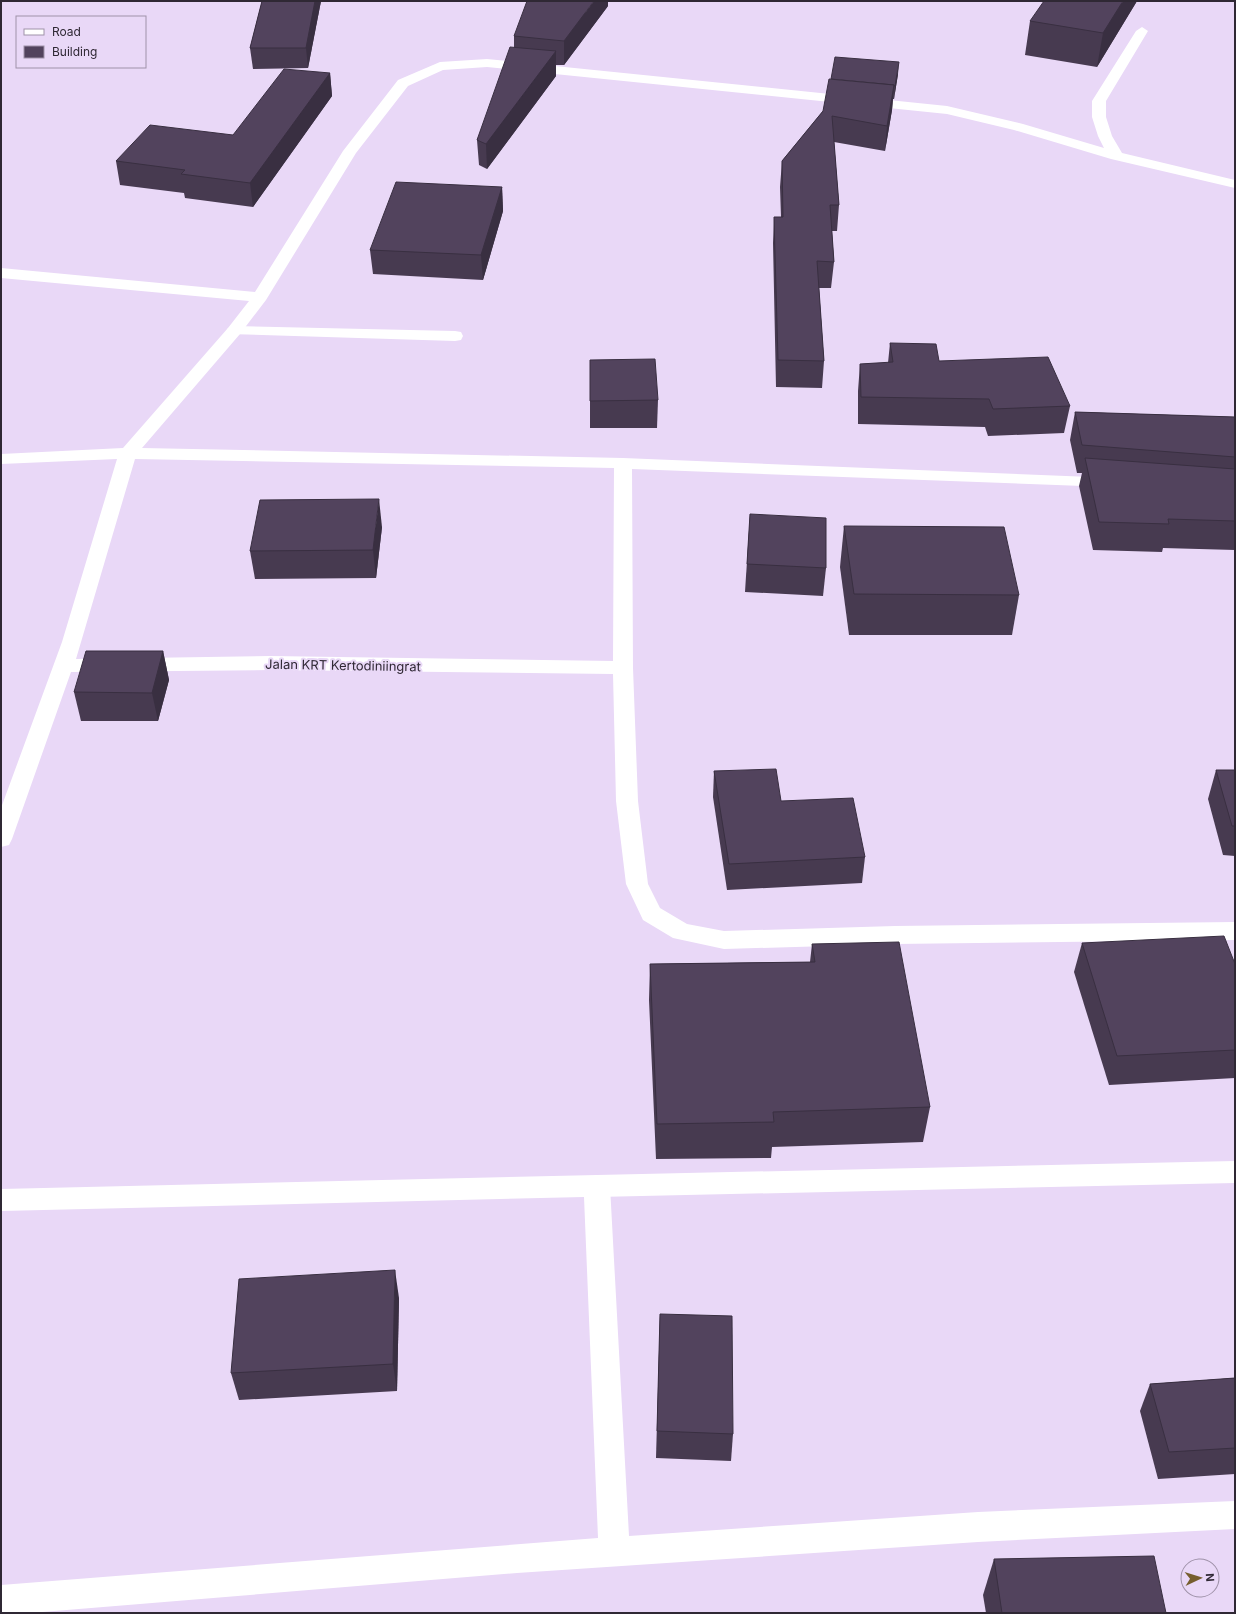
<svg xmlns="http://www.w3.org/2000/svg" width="1236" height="1614" font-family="Inter,sans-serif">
<rect width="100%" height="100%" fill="#e9d8f7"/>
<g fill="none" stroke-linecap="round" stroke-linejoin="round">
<g fill="#fff" fill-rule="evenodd">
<path d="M234 326 455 331 461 332 463 336 461 340 455 341 228 334 226 331 228 328Z"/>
<path d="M1235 1161V1183L597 1197 588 1194 584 1186 588 1178 597 1175Z"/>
</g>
<g fill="#fff" fill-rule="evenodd">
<path d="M1142 27 1148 31 1106 101V117L1112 136 1122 153 1235 180V188L1111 159 1014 130 947 114 487 67 443 70 408 86 356 153 266 300 240 334 142 448 623 458 1116 478 1119 482 1116 486 1110 487 632 469 633 668 638 801 648 884 660 908 687 924 724 931 895 926 1235 922V940L895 944 724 949 673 938 643 920 626 884 616 801 613 674 270 670 71 672 12 839 9 845 1 847V808L62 642 117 459 1 464V454L123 448 228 328 249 301 1 278V268L255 292 343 151 398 80 440 62 487 59 947 106 1023 124 1104 148 1098 136 1092 117V101L1136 31ZM135 459 614 468 613 661 270 656 76 659Z"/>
<path d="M597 1175 606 1178 610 1186 629 1536 978 1512 1235 1501V1529L978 1542 517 1573 30 1613H1V1585L598 1538 584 1197 1 1211V1189Z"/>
</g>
</g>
<g fill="#473a50">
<path d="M262 1H321L308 68 253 69 250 48Z"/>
<path d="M1137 1 1097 67 1025 55 1030 21Z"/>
<path d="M608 6 564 65H556V76L487 169 479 165 477 140 514 47V36Z"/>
<path d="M330 73 332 96 253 207 185 198 184 193 120 185 116 161 233 135Z"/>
<path d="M898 74 894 99H893L892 110 885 151 834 142 839 205 837 231H832L834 262 831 288H819L824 361 822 388 776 387 773 243 774 217H781L780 187 782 161 823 111Z"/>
<path d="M502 187 503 211 483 280 373 274 370 250Z"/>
<path d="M890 343 939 361 1070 406 1064 433 988 436 985 427 858 424V391L860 364 888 363Z"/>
<path d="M590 360 658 400 657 428H590Z"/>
<path d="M1075 412 1235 417V550L1163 548 1162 552 1093 550 1079 486 1082 473H1077L1070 440Z"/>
<path d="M750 514 826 568 823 596 745 592Z"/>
<path d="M844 526 1019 595 1012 635H849L840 567Z"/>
<path d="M382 527 376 578 255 579 250 551Z"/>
<path d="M163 651 169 680 158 721H81L74 692Z"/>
<path d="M1216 770H1235V856L1223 855 1208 799Z"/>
<path d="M714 771 781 801 865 857 862 883 727 890 713 797Z"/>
<path d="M1082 943 1235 964V1078L1109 1085 1074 972Z"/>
<path d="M812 944 930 1107 923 1142 772 1147 771 1158 656 1159 649 1000 650 964 810 962Z"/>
<path d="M399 1298 397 1391 239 1400 231 1373Z"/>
<path d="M660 1314 733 1434 731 1461 656 1458Z"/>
<path d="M1235 1378V1474L1158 1479 1140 1411 1150 1384Z"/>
<path d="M994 1559 1166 1613H986L983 1595Z"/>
</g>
<g fill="#392f41">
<path d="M315 1H321L308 68 306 48Z"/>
<path d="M594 1H608V6L564 65V41Z"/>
<path d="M1123 1H1137L1097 67 1103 33Z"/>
<path d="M556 51V76L487 169 486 144Z"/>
<path d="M899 62 898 74 894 99 895 86Z"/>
<path d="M330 73 332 96 253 207 250 183Z"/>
<path d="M894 85 892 110 885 151 887 126Z"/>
<path d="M502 187 503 211 483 280 481 255Z"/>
<path d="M379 499 382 527 376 578 373 550Z"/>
<path d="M163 651 169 680 158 721 152 693Z"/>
<path d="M395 1270 399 1298 397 1391 393 1364Z"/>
</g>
<g fill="#52435d" stroke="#392f41">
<path d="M262 1H315L306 48H250Z"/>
<path d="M527 1H594L564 41 514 36Z"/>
<path d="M1044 1H1123L1103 33 1030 21Z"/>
<path d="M510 47 556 51 486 144 477 140Z"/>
<path d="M835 57 899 62 895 86H894V85L831 79Z"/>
<path d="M284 69 330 73 250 183 181 174 185 170 116 161 150 125 233 135Z"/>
<path d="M829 79 894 85 887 126 832 116 839 205H830L834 262 817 261 824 361 778 360 774 217H783L782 161 823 111Z"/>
<path d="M396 182 502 187 481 255 370 250Z"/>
<path d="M890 343 936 344 939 361 1048 357 1070 406 993 409 989 399 861 397 860 364 893 362Z"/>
<path d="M655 359 658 400 590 401V360Z"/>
<path d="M1075 412 1235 417V457L1082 445Z"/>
<path d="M1085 458 1235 469V521L1168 519 1169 524 1099 522Z"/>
<path d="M379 499 373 550 250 551 260 500Z"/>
<path d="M750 514 826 518V568L747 564Z"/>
<path d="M844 526 1004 527 1019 595 854 594Z"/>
<path d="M86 651H163L152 693 74 692Z"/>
<path d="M776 769 781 801 853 798 865 857 729 864 714 771Z"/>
<path d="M1216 770H1235V826H1232Z"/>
<path d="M1224 936 1235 964V1050L1117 1056 1082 943Z"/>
<path d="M899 942 930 1107 773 1112 774 1122 657 1124 650 964 815 962 812 944Z"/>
<path d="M395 1270 393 1364 231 1373 239 1279Z"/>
<path d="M660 1314 732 1316 733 1434 657 1431Z"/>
<path d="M1235 1378V1448L1169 1452 1150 1384Z"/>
<path d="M1154 1556 1166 1613H1002L994 1559Z"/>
</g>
<g text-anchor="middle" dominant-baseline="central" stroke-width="4" stroke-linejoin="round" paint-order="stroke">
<g font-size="13" fill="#2f2834" stroke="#e9d8f7">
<text transform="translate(343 665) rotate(1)">Jalan KRT Kertodiniingrat</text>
</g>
</g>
<rect width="1236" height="1614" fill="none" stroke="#2f2834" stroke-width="4"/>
<rect x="16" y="16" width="130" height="52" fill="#e9d8f7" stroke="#9f92a9"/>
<rect x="24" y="29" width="20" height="6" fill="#ffffff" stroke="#9f92a9"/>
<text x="52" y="36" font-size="12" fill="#2f2834">Road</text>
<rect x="24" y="46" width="20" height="12" fill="#52435d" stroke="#9f92a9"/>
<text x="52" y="56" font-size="12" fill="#2f2834">Building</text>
<g transform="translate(1200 1578) rotate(86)"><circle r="19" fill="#e9d8f7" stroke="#9f92a9"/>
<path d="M0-3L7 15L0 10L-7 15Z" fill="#765e2e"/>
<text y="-6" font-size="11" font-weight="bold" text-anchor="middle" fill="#2f2834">N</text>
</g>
</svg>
